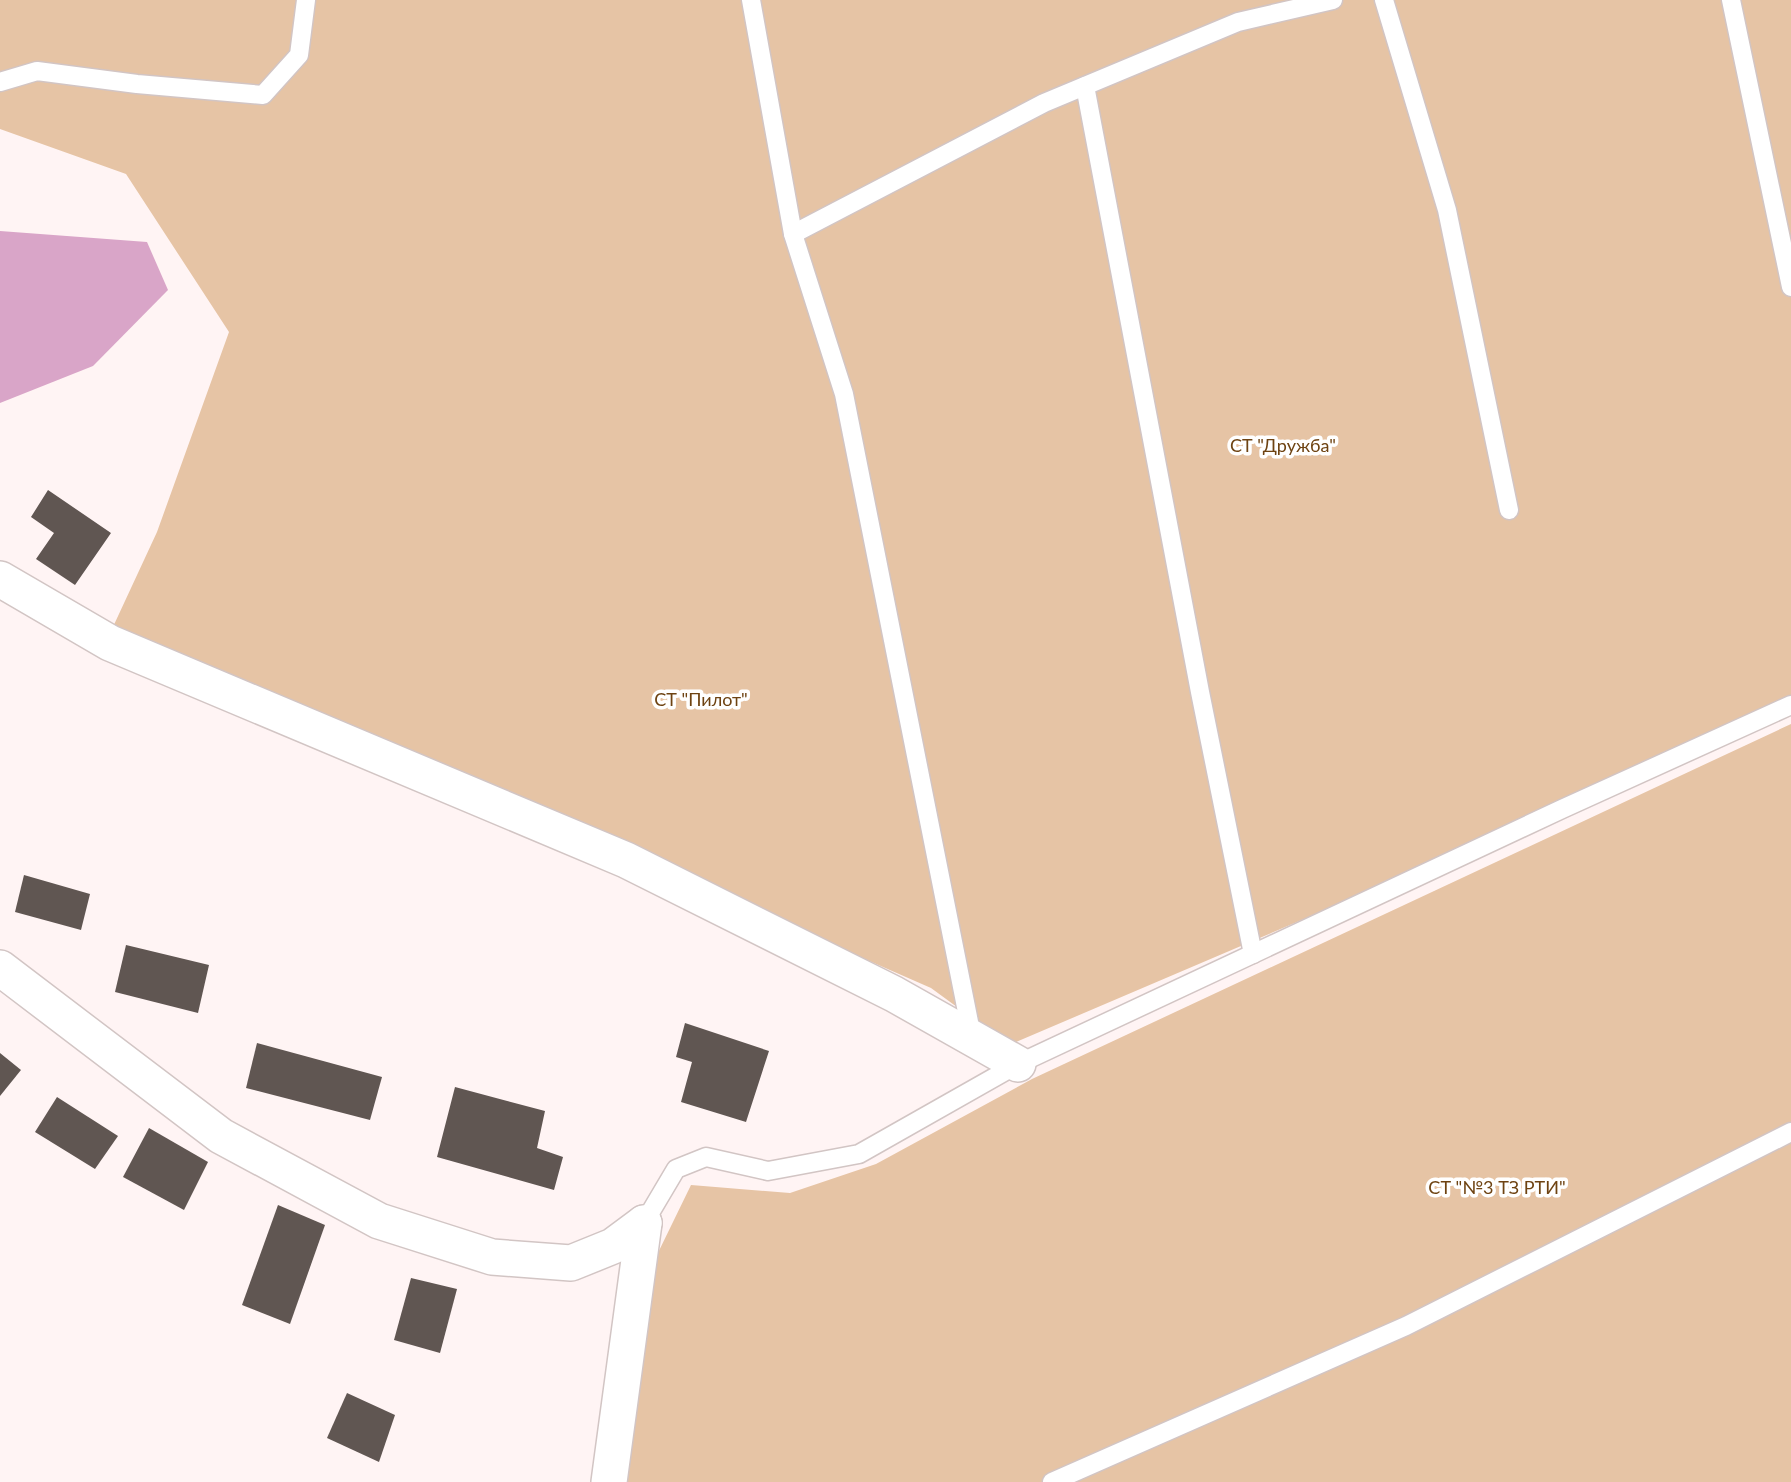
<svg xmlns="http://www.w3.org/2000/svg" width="1791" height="1482" font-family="Lato,sans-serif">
<rect width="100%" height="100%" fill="#fff4f4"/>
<g fill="#e6c4a5">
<path d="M0 0H1791V697L1562 809 1009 1045 931 988 112 629 157 532 229 332 126 174 0 129Z"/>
<path d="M1791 724V1482H623L654 1261 691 1185 790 1193 876 1164 1032 1079Z"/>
</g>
<path fill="#d9a5c8" d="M0 231 147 242 168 290 93 366 0 403Z"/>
<g fill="#605652">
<path d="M48 490 111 533 75 585 36 559 54 533 31 517Z"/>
<path d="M24 875 90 894 81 930 15 912Z"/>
<path d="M126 945 209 965 198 1013 115 992Z"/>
<path d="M685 1023 769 1051 746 1122 681 1102 692 1062 676 1057Z"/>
<path d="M257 1043 382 1077 370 1120 246 1088Z"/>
<path d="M0 1053 21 1070 0 1096Z"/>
<path d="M455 1087 545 1111 537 1148 563 1157 554 1190 437 1157Z"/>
<path d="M57 1097 118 1136 95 1169 35 1132Z"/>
<path d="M149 1128 208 1162 184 1210 123 1177Z"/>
<path d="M278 1205 325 1225 290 1324 242 1305Z"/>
<path d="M411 1278 457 1289 440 1353 394 1340Z"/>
<path d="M347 1393 395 1415 379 1462 327 1438Z"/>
</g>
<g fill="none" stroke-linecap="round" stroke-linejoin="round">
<g stroke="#d2c5c4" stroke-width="21">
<g id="service">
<path d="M751 0 793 234"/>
<path d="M1384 0 1447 210 1509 510"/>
<path d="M1731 0 1791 287"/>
<path d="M0 82 37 71 137 84 263 95 299 55 306 0"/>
<path d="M1085 86 1200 692 1253 954"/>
<path d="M972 1037 844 394 793 234 1044 103 1238 22 1333 0"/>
<path d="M644 1223 676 1169 706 1157 768 1171 859 1154 1018 1064 1562 809 1791 705"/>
<path d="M1052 1482 1406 1326 1791 1132"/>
</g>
</g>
<g stroke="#d2c5c4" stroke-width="38">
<g id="minor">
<path d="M0 579 110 643 626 860 894 994 1018 1064"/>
<path d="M0 968 221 1136 379 1221 492 1257 571 1263 613 1246 644 1223"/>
<path d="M609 1482 644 1223"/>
</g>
</g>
<use href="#service" stroke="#fff" stroke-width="18"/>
<use href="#minor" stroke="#fff" stroke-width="35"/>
</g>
<g text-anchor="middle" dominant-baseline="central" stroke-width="7" stroke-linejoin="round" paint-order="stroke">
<g font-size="18" fill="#6e4312" stroke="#fff">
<text x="1283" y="445">СТ "Дружба"</text>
<text x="701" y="699">СТ "Пилот"</text>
<text x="1497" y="1187">СТ "№3 ТЗ РТИ"</text>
</g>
</g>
</svg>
